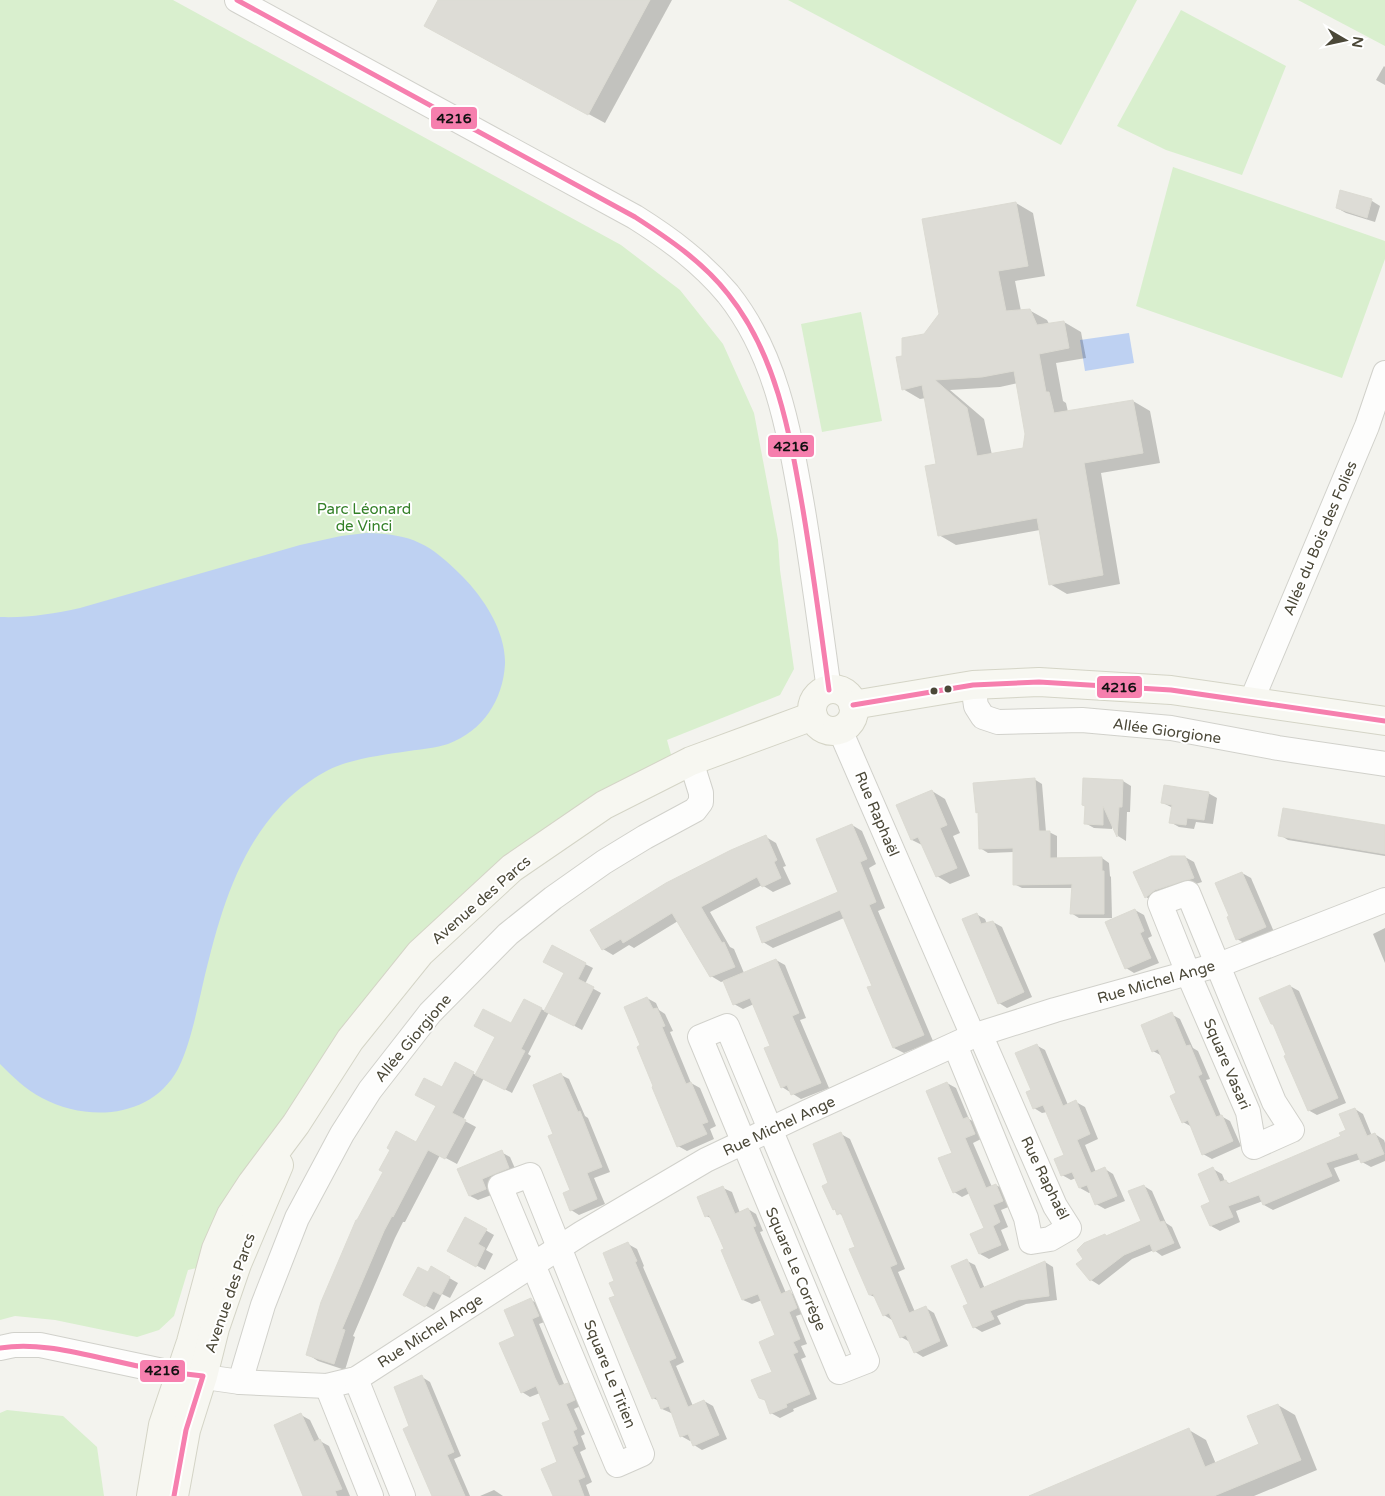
<svg xmlns="http://www.w3.org/2000/svg" width="1385" height="1496" font-family="'Varela Round',sans-serif">
<rect width="100%" height="100%" fill="#f3f3ee"/>
<g fill="#d9efce">
<path d="M0 0H173L621 245 680 290 723 344 754 413 778 540 780 570 794 669 780 695 667 740 672 758 475 889 201 1267 188 1270 174 1316 159 1330 137 1337 55 1320 15 1316 0 1320Z"/>
<path d="M788 0H1137L1061 145Z"/>
<path d="M1298 0H1385V46Z"/>
<path d="M1181 10 1286 66 1242 175 1166 150 1117 126Z"/>
<path d="M1173 167 1385 241V259L1342 378 1136 306Z"/>
<path d="M861 312 882 421 822 432 801 324Z"/>
<path d="M7 1410 63 1416 97 1447 104 1496H0V1413Z"/>
</g>
<g fill="#bed1f2">
<path d="M1129 333 1134 363 1085 371 1080 340Z"/>
<path d="M366 533C413 534 430 544 462 576 484 598 506 632 505 664 503 700 483 731 448 744 436 748 422 749 409 751 388 754 366 757 346 763 322 770 297 789 280 807 234 856 217 925 202 988 196 1014 190 1045 178 1069 151 1119 87 1122 42 1098 25 1089 13 1077 0 1064V617C27 618 53 614 80 608L300 545 341 536Z"/>
</g>
<g fill="#0003" fill-rule="evenodd">
<path d="M440 0H672L605 123 443 35Z"/>
<path d="M1384 66 1385 67V85L1376 80Z"/>
<path d="M1341 192 1372 201 1380 206 1375 222 1346 213 1337 208Z"/>
<path d="M1016 203 1033 213 1045 276 1015 281 1021 311 1029 310 1047 320 1049 324 1064 322 1081 332 1086 358 1056 363 1063 401 1066 403 1068 412 1133 401 1150 411 1160 463 1101 473 1120 584 1067 594 1050 584 1040 530 956 545 939 535 937 465 926 398 920 399 903 389 904 357 925 335ZM1018 383 1026 434 1024 449 992 455 984 419 950 390 1000 387Z"/>
<path d="M1034 779 1042 784 1046 832H1049L1057 836V859L1102 858 1109 863 1110 876 1111 877 1112 918H1079L1071 913 1073 888H1022L1014 884V852L988 853 980 848 979 814 977 812Z"/>
<path d="M1123 781 1131 786 1130 812H1127L1126 841 1118 836 1112 822V829L1094 828 1085 823 1086 806Z"/>
<path d="M932 791 945 799 960 833 953 836 970 876 950 884 937 876 924 846 912 840 898 806Z"/>
<path d="M1208 793 1217 798 1213 824 1196 822 1194 829 1179 827 1170 822 1173 808 1163 803Z"/>
<path d="M852 825 862 831 876 864 869 868 885 908 878 911 933 1041 904 1053 894 1048 873 986 844 918 773 948 763 942 840 893Z"/>
<path d="M1385 826V856L1288 840 1280 835Z"/>
<path d="M766 837 776 843 786 866 783 867 791 884 773 892 762 885 710 912 730 947 734 949 744 973 776 960 785 965 806 1018 800 1020 829 1088 801 1099 782 1087 771 1046 754 1004 743 1009 734 1004 724 981 721 982 711 976 678 921 634 948 629 945 613 955 603 949Z"/>
<path d="M1185 857 1194 862 1202 882 1164 894 1154 902 1146 897Z"/>
<path d="M1242 873 1251 878 1274 932 1246 944 1237 939Z"/>
<path d="M1135 910 1144 915 1152 936 1148 938 1159 963 1134 973 1126 968Z"/>
<path d="M976 914 985 919 987 924 993 922 1002 927 1032 997 1007 1008 999 1003Z"/>
<path d="M1385 928V963L1373 934Z"/>
<path d="M585 964 593 968 585 984 601 993 582 1030 549 1012 528 1054 531 1056 512 1093 484 1078 463 1120 476 1127 457 1164 440 1155 405 1222H403L395 1238 353 1336 355 1337 345 1370 318 1361 307 1354 437 1106 442 1089 455 1064 476 1075 512 1025 525 1000 545 1011Z"/>
<path d="M1290 986 1299 991 1346 1103 1317 1115 1308 1110 1275 1025 1272 1024Z"/>
<path d="M647 998 656 1003 659 1010 665 1014 673 1031 670 1032 691 1083 700 1088 716 1126 710 1129 714 1139 687 1151 678 1146 655 1086 642 1046Z"/>
<path d="M1171 1014 1180 1019 1193 1048 1198 1051 1210 1079 1206 1080 1221 1116 1230 1121 1241 1146 1212 1159 1203 1154 1192 1127 1183 1122 1178 1094 1162 1056 1153 1051Z"/>
<path d="M1036 1045 1045 1050 1068 1105 1076 1102 1085 1107 1098 1139 1085 1145 1096 1172 1105 1169 1113 1174 1125 1201 1105 1209 1096 1204 1091 1192 1089 1193 1080 1188 1076 1178 1071 1180 1062 1175 1065 1156 1047 1112 1042 1113 1034 1108 1032 1091Z"/>
<path d="M561 1075 569 1079 585 1116 588 1118 610 1172 594 1178 605 1204 579 1215 571 1210 572 1190 555 1135Z"/>
<path d="M947 1083 956 1088 969 1119 976 1123 983 1138 973 1143 992 1187 996 1185 1005 1190 1011 1206 1001 1210 1008 1227 1001 1230 1009 1250 989 1259 980 1254 972 1235 985 1229 970 1193 962 1197 954 1192 953 1153Z"/>
<path d="M1355 1109 1363 1114 1372 1136 1375 1134 1384 1140 1385 1143V1161L1371 1167 1362 1162 1361 1159 1334 1168 1340 1181 1273 1210 1264 1205 1263 1201 1236 1211 1240 1222 1220 1231 1211 1226 1213 1169 1222 1174 1225 1181 1231 1184 1342 1137 1347 1131Z"/>
<path d="M841 1134 850 1139 905 1269 898 1272 915 1312 926 1308 934 1313 948 1346 923 1357 915 1352 910 1342 901 1337 892 1320 884 1315 877 1298 870 1295 856 1248 844 1217 834 1209 830 1184Z"/>
<path d="M501 1152 510 1157 517 1173 494 1194 478 1200 470 1196Z"/>
<path d="M1144 1186 1152 1191 1166 1223 1172 1227 1181 1248 1162 1256 1154 1250 1132 1259 1099 1285 1091 1280 1078 1264 1107 1237 1142 1222Z"/>
<path d="M723 1188 732 1192 740 1213 748 1209 756 1214 763 1231 760 1232 786 1293 790 1292 798 1297 805 1313 796 1316 807 1344 801 1346 806 1357 801 1359 817 1399 793 1409 794 1411 780 1418 771 1413 766 1401 760 1397 773 1372 776 1336 762 1300 752 1304 743 1300 723 1251 725 1250 713 1219 706 1216Z"/>
<path d="M466 1219 494 1235 486 1250 493 1254 485 1270 449 1251Z"/>
<path d="M628 1244 637 1249 644 1266 643 1267 684 1362 676 1366 693 1406 704 1401 713 1406 727 1439 702 1450 694 1445 692 1440 690 1441 681 1436 672 1413H671L662 1409 659 1401 653 1398 616 1296V1281Z"/>
<path d="M967 1261 975 1265 985 1289 1045 1262 1053 1267 1057 1300 1026 1304 997 1316 1001 1324 982 1332 974 1327 969 1305Z"/>
<path d="M432 1268 458 1283 450 1298 442 1294 434 1310 405 1295 428 1274Z"/>
<path d="M531 1300 540 1305 547 1321 539 1324 564 1384V1385L567 1384 576 1389 583 1405 574 1409 585 1434 581 1436 586 1449 580 1452 592 1482 586 1485 590 1496H554L559 1463 551 1420 540 1393 530 1397 522 1392 516 1337Z"/>
<path d="M422 1377 430 1382 461 1456 454 1459 470 1496H438L411 1427Z"/>
<path d="M1278 1405 1295 1415 1317 1470 1254 1496H1032L1189 1430 1206 1440 1216 1464 1260 1445Z"/>
<path d="M301 1415 310 1420 320 1441 329 1446 350 1496H304Z"/>
<path d="M494 1490 503 1496H480Z"/>
</g>
<g fill="#dddcd6" stroke="#dcdbd3" fill-rule="evenodd">
<path d="M438 0H650L588 115 424 26Z"/>
<path d="M1340 190 1372 199 1367 218 1336 208Z"/>
<path d="M1016 202 1028 266 998 271 1006 311 1030 309 1037 325 1064 321 1069 348 1039 354 1046 392H1049L1054 413 1133 400 1143 453 1084 463 1103 575 1049 585 1037 518 938 536 925 466 936 464 922 385 902 390 896 357 902 356V338L924 334 939 314 922 219ZM1014 371 1025 434 1023 448 977 456 967 408 935 380 982 377Z"/>
<path d="M1035 778 1039 831H1050V858L1102 857V871H1104V914H1070L1072 884 1013 885V848L979 849 978 812 976 813 973 783Z"/>
<path d="M1083 778 1123 780 1122 807H1119L1117 837 1103 806V825L1084 824 1085 806 1082 805Z"/>
<path d="M1164 785 1209 792 1204 820 1187 818 1186 825 1169 823 1172 805 1161 803Z"/>
<path d="M932 790 947 825 940 828 957 868 936 877 918 837 911 840 896 805Z"/>
<path d="M1283 808 1385 825V854L1278 836Z"/>
<path d="M852 824 867 859 860 862 876 902 869 905 924 1035 893 1048 867 987 872 986 840 910 762 943 756 927 838 892 816 839Z"/>
<path d="M766 835 777 860 774 862 781 878 762 887 757 877 701 907 722 943 724 942 735 967 710 977 672 913 623 943 621 939 602 950 590 930 666 883 731 850Z"/>
<path d="M1171 856H1185L1194 878 1155 890 1145 898 1133 872Z"/>
<path d="M1242 872 1266 927 1236 940 1227 917 1229 916 1215 883Z"/>
<path d="M1135 909 1144 931 1140 933 1151 958 1125 969 1105 922Z"/>
<path d="M977 913 981 924 993 921 1024 992 998 1004 962 919Z"/>
<path d="M552 945 586 963 578 979 594 987 574 1026 544 1011 564 973 543 962Z"/>
<path d="M776 959 799 1013 792 1016 821 1083 791 1095 787 1085 781 1088 764 1048 770 1046 750 998 733 1005 723 981Z"/>
<path d="M1290 985 1338 1098 1308 1111 1284 1056 1286 1055 1273 1024H1271L1259 998Z"/>
<path d="M647 997 653 1009 657 1008 665 1026 662 1027 686 1084 691 1082 708 1122 702 1124 707 1134 677 1147 652 1087 653 1086 637 1047 640 1045 624 1007Z"/>
<path d="M524 999 542 1008 521 1049 525 1051 505 1090 475 1075 495 1037 474 1026 483 1009 511 1023Z"/>
<path d="M1172 1012 1186 1046 1190 1045 1202 1074 1198 1076 1216 1117 1222 1115 1233 1141 1202 1155 1188 1120 1182 1123 1170 1096 1176 1093 1158 1049 1152 1052 1141 1025Z"/>
<path d="M1037 1044 1063 1106 1076 1100 1090 1134 1077 1140 1091 1173 1105 1167 1117 1196 1095 1205 1087 1185 1079 1188 1072 1172 1061 1176 1054 1159 1064 1155 1043 1105 1033 1109 1026 1092 1031 1090 1015 1053Z"/>
<path d="M455 1062 474 1072 452 1113 466 1120 445 1159 428 1150 393 1217 392 1216 384 1231 342 1329 345 1330 334 1364 306 1355 321 1302 356 1220H357L383 1172 379 1170 390 1150 387 1148 396 1131 416 1142 436 1106 415 1095 424 1078 442 1087Z"/>
<path d="M561 1073 578 1112 580 1111 602 1167 587 1173 597 1199 570 1211 563 1193 570 1190 548 1136 553 1134 533 1085Z"/>
<path d="M947 1082 963 1119 968 1117 975 1134 965 1138 986 1188 996 1184 1003 1201 993 1205 1000 1222 993 1226 1001 1245 979 1254 970 1234 984 1228 966 1187 953 1193 938 1158 952 1153 926 1091Z"/>
<path d="M1355 1108 1367 1136 1375 1133 1384 1154 1361 1163 1357 1153 1326 1163 1332 1176 1263 1205 1259 1195 1228 1206 1233 1217 1210 1226 1201 1206 1210 1202 1198 1174 1213 1167 1220 1182 1226 1180 1228 1184 1292 1157 1341 1136 1339 1133 1346 1130 1339 1114Z"/>
<path d="M841 1132 897 1264 890 1267 909 1313 926 1306 940 1341 914 1353 906 1335 900 1338 889 1313 883 1316 873 1294 869 1295 849 1249 855 1247 841 1213 837 1215 835 1209 833 1210 822 1186 828 1183 813 1144Z"/>
<path d="M502 1150 509 1168 482 1179 486 1189 469 1196 457 1169Z"/>
<path d="M1144 1185 1160 1222 1164 1221 1174 1243 1153 1252 1150 1244 1124 1255 1090 1281 1076 1264 1083 1259 1077 1250 1084 1243 1105 1234 1106 1236 1141 1221 1128 1191Z"/>
<path d="M723 1186 735 1214 748 1208 756 1226 753 1227 781 1294 790 1290 797 1308 789 1312 800 1339 793 1342 798 1352 793 1354 810 1394 786 1404 787 1407 770 1414 765 1400 759 1398 751 1380 772 1372 759 1342 775 1335 758 1294 742 1300 721 1250 724 1249 709 1215 705 1217 697 1197Z"/>
<path d="M465 1217 487 1229 478 1244 485 1248 476 1267 447 1251Z"/>
<path d="M628 1242 637 1261 635 1262 676 1358 669 1361 688 1407 704 1400 719 1435 693 1446 688 1434 680 1437 669 1406 661 1409 656 1397 652 1399 609 1298 615 1296 609 1283 614 1281 603 1253Z"/>
<path d="M967 1259 980 1289 1045 1261 1049 1296 1018 1300 990 1311 994 1319 973 1328 963 1306 968 1304 951 1266Z"/>
<path d="M431 1266 450 1277 441 1295 433 1291 425 1307 403 1295 418 1267 428 1272Z"/>
<path d="M531 1298 539 1316 532 1319 555 1378 559 1386 568 1383 575 1400 566 1404 577 1429 573 1431 578 1444 572 1447 585 1477 578 1480 584 1496H553L541 1469 557 1462 542 1423 550 1420 536 1386 521 1393 499 1343 515 1336 504 1310Z"/>
<path d="M422 1375 454 1452 447 1455 465 1496H432L403 1429 409 1426 394 1387Z"/>
<path d="M1278 1404 1301 1460 1214 1496H1029L1189 1428 1205 1467 1259 1444 1247 1416Z"/>
<path d="M301 1413 314 1442 320 1439 342 1489 335 1491 337 1496H303L274 1425Z"/>
</g>
<g fill="none" stroke-linecap="round" stroke-linejoin="round">
<g stroke="#d1d1cb" stroke-width="26">
<g id="street">
<path d="M237 0 635 217C670 239 701 262 728 294 775 353 788 426 801 499 812 562 820 626 829 690"/>
<path d="M973 685 976 706 983 717 998 722 1082 720 1171 728 1278 748 1385 764"/>
<path d="M1251 702 1367 426 1385 373"/>
<path d="M840 730 973 1036"/>
<path d="M1188 893 1274 1102 1292 1130 1254 1147 1248 1112 1188 973 1160 903Z"/>
<path d="M727 1026 867 1361 839 1372 700 1037Z"/>
<path d="M955 1045 1026 1218 1031 1242 1050 1239 1069 1228 1055 1206 980 1034"/>
<path d="M530 1175 642 1454 617 1465 500 1186Z"/>
<path d="M0 1348 14 1345H40L163 1371 240 1382 327 1386 356 1379 582 1233 706 1160 807 1112 973 1036 1055 1010 1224 963 1385 900"/>
<path d="M356 1379 403 1496"/>
<path d="M240 1382 263 1305 297 1218 342 1134 370 1090 430 1013 508 934 553 898 604 862 645 837 695 810 701 802V793L691 761"/>
<path d="M327 1386 371 1496"/>
</g>
</g>
<g stroke="#d4d4c6" stroke-width="30">
<g id="secondary">
<circle cx="833" cy="710" r="21"/>
<path d="M853 705 973 685 1039 682 1171 690 1385 721"/>
<path d="M151 1496 163 1425 191 1342 216 1249 231 1215 252 1183 296 1124 350 1040 420 953 512 868 604 805 691 761 813 716"/>
<path d="M174 1496 186 1430 203 1376 215 1328 237 1264 279 1165"/>
</g>
</g>
<use href="#street" stroke="#fdfdfc" stroke-width="24"/>
<use href="#secondary" stroke="#f7f7f1" stroke-width="28"/>
<g stroke="#fff" stroke-width="9">
<g id="bus-1">
<path d="M237 0 635 217C669 239 703 262 728 294 777 355 790 435 803 510 813 570 821 630 829 690"/>
<path d="M853 705 973 685 1039 682 1171 690 1385 721"/>
<path d="M0 1348C39 1342 77 1353 115 1361 144 1368 173 1373 203 1376L186 1430 174 1496"/>
</g>
</g>
<use href="#bus-1" stroke="#f67fae" stroke-width="5"/>
</g>
<g fill="#4b4838" stroke="#fff" stroke-width="2">
<circle cx="948" cy="689" r="4.5"/>
<circle cx="934" cy="691" r="4.5"/>
</g>
<g text-anchor="middle" dominant-baseline="central" stroke-width="4" stroke-linejoin="round" paint-order="stroke">
<g font-size="15" fill="#348028" stroke="#fff">
<text x="364" y="509">Parc Léonard<tspan x="364" dy="17">de Vinci</tspan></text>
</g>
<g font-size="15" fill="#4b4838" stroke="#fff">
<text transform="translate(1320 538) rotate(-67)">Allée du Bois des Folies</text>
<text transform="translate(1167 731) rotate(8)">Allée Giorgione</text>
<text transform="translate(877 814) rotate(67)">Rue Raphaël</text>
<text transform="translate(481 900) rotate(-41)">Avenue des Parcs</text>
<text transform="translate(1156 982) rotate(-16)">Rue Michel Ange</text>
<text transform="translate(413 1038) rotate(-50)">Allée Giorgione</text>
<text transform="translate(1227 1064) rotate(67)">Square Vasari</text>
<text transform="translate(779 1126) rotate(-25)">Rue Michel Ange</text>
<text transform="translate(1045 1178) rotate(64)">Rue Raphaël</text>
<text transform="translate(796 1269) rotate(67)">Square Le Corrège</text>
<text transform="translate(230 1293) rotate(-71)">Avenue des Parcs</text>
<text transform="translate(430 1331) rotate(-33)">Rue Michel Ange</text>
<text transform="translate(610 1374) rotate(68)">Square Le Titien</text>
</g>
</g>
<g stroke="#fff" stroke-width="2">
<rect x="430" y="106" width="48" height="24" rx="5" fill="#f67fae"/>
<rect x="767" y="434" width="48" height="24" rx="5" fill="#f67fae"/>
<rect x="1096" y="675" width="47" height="24" rx="5" fill="#f67fae"/>
<rect x="139" y="1359" width="47" height="24" rx="5" fill="#f67fae"/>
</g>
<g font-size="14" text-anchor="middle" font-weight="bold" fill="#111">
<text x="454" y="123">4216</text>
<text x="791" y="451">4216</text>
<text x="1119" y="692">4216</text>
<text x="162" y="1375">4216</text>
</g>
<g transform="translate(1345 40) rotate(99)" stroke="#ffffff" stroke-width="4" paint-order="stroke">
<path d="M0-4L9 19L0 12L-9 19Z" fill="#4b4838"/>
<text y="-8" font-size="14" font-weight="bold" text-anchor="middle" fill="#4b4838">N</text>
</g>
</svg>
